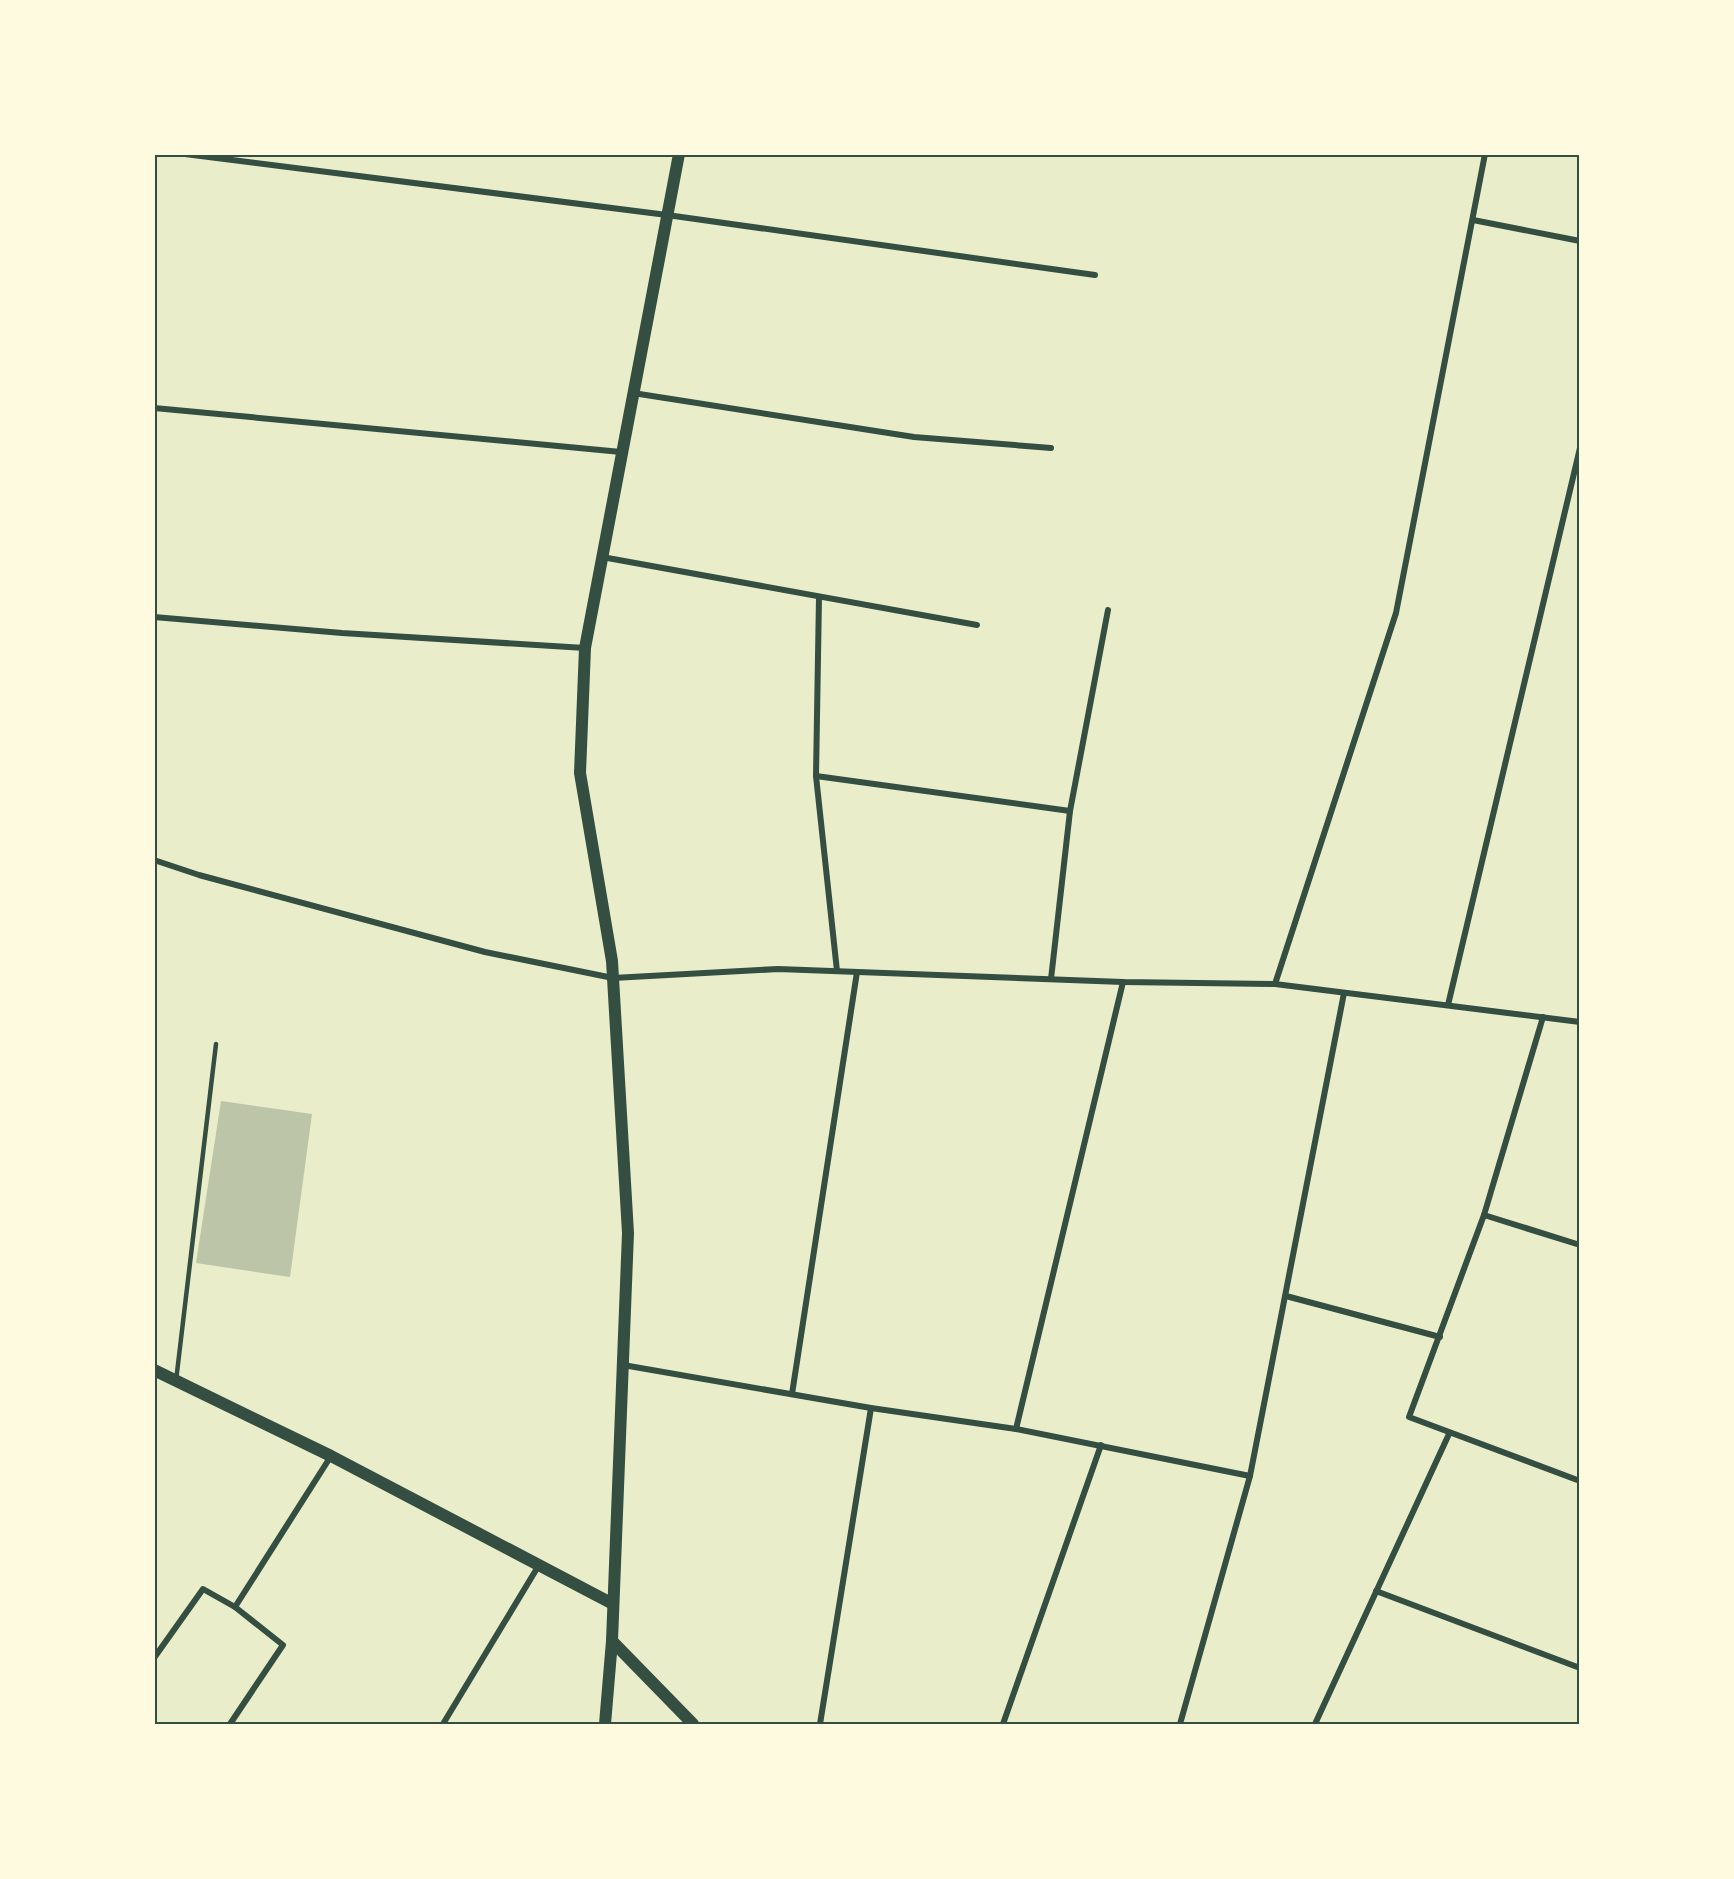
<svg xmlns="http://www.w3.org/2000/svg" width="1734" height="1879" font-family="'Space Grotesk',sans-serif">
<rect width="100%" height="100%" fill="#e9edc9"/>
<path fill="#bcc5a7" d="M221 1101 312 1114 290 1277 196 1263Z"/>
<g fill="none" stroke-linecap="round" stroke-linejoin="round">
<path stroke="#344e41" stroke-width="4.5" d="M176 1381 216 1044"/>
<g stroke="#344e41" stroke-width="6">
<path d="M185 154 667 215 1095 275"/>
<path d="M1473 220 1580 241"/>
<path d="M633 393 914 437 1051 448"/>
<path d="M154 408 621 452"/>
<path d="M602 557 977 625"/>
<path d="M819 597 816 776 837 971"/>
<path d="M154 617 342 633 585 648"/>
<path d="M816 776 1070 811"/>
<path d="M154 860 199 875 485 952 613 978 778 969 1123 982 1275 984 1580 1022"/>
<path d="M1051 979 1070 811 1108 610"/>
<path d="M1275 984 1396 613 1485 154"/>
<path d="M1448 1005 1580 448"/>
<path d="M1543 1017 1484 1215 1409 1417 1580 1481"/>
<path d="M1484 1215 1580 1245"/>
<path d="M1286 1296 1440 1337"/>
<path d="M623 1365 871 1408 1016 1429 1250 1476"/>
<path d="M792 1394 857 972"/>
<path d="M1016 1429 1123 982"/>
<path d="M1376 1591 1580 1668"/>
<path d="M235 1607 331 1456"/>
<path d="M154 1658 203 1589 235 1607 283 1645 230 1724"/>
<path d="M443 1724 539 1565"/>
<path d="M820 1724 871 1408"/>
<path d="M1003 1724 1101 1445"/>
<path d="M1180 1724 1250 1476 1344 993"/>
<path d="M1315 1724 1449 1434"/>
</g>
<g stroke="#344e41" stroke-width="12">
<path d="M154 1370 331 1456 613 1604"/>
<path d="M612 1641 693 1724"/>
<path d="M605 1724 612 1641 628 1233 612 961 580 773 585 648 679 154"/>
</g>
</g>
<rect width="1734" height="1879" fill="none" stroke="#fefae0" stroke-width="312"/>
<rect x="156" y="156" width="1422" height="1567" fill="none" stroke="#344e41" stroke-width="2"/>
</svg>
